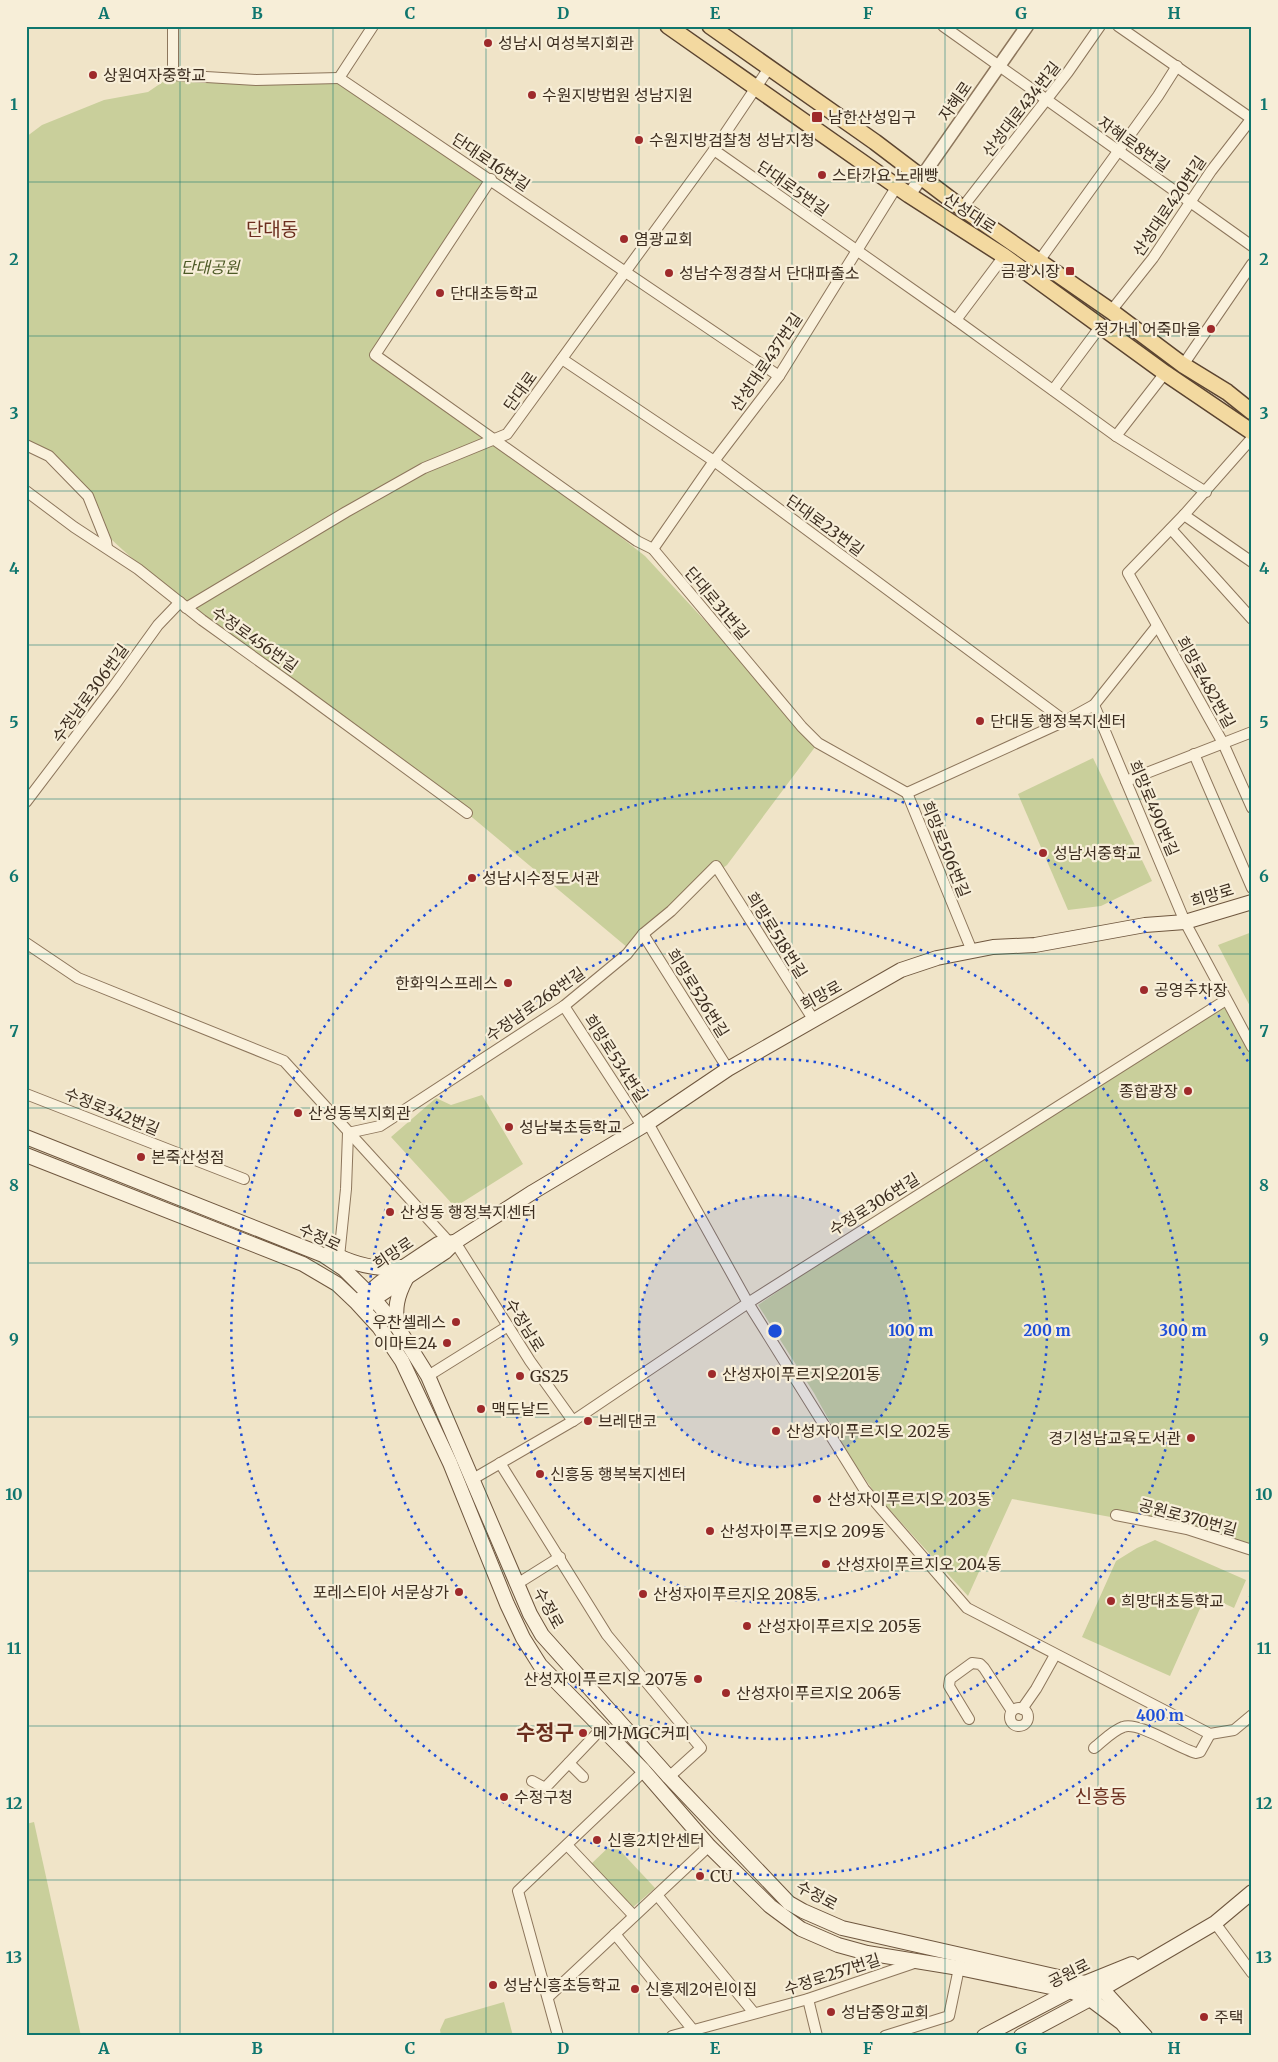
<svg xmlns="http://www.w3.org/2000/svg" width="1278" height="2062" font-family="Merriweather,'Noto Sans KR',serif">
<rect width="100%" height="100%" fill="#f0e4c8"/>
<g fill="#c9cf9b">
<path d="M173 75 339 78 382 106 484 183 371 356 495 439 645 556 818 743 727 865 699 885 628 948 467 813 180 602 101 530 102 516 88 496 49 456 26 445V137L42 125 104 100 148 92Z"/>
<path d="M1093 758 1152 881 1101 906 1068 910 1018 794Z"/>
<path d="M1252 932V1010L1218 945Z"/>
<path d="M1225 1005 1252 1055V1548L1182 1530 1012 1499 968 1596 877 1496 847 1453 814 1393 758 1305 853 1240Z"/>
<path d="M482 1095 523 1164 455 1207 391 1137 436 1098 451 1105Z"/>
<path d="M1155 1540 1246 1580 1234 1608 1206 1595 1170 1676 1082 1637 1116 1561 1137 1548Z"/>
<path d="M34 1822 81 2036H26V1824Z"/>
<path d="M613 1843 655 1888 631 1909 590 1865Z"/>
<path d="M504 2002 513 2036H441L440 2030 445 2019Z"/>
</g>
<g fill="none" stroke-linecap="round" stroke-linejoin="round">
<g stroke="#8d765c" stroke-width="12">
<g id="minor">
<path d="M173 26V75L256 80 339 78"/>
<path d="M943 26 1252 246"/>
<path d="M1118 26 1252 119"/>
<path d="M339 78 779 376"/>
<path d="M339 78 373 26"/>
<path d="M714 150 956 320 1116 436 1206 492"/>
<path d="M491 179 375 355 637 541 653 549 802 727 818 743 907 793"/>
<path d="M962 208 1068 72 1100 26"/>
<path d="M1039 261 1158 96 1177 66"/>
<path d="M1111 311 1153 258 1211 171 1252 118"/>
<path d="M956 320 1004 256"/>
<path d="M562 359 714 461 1065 721"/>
<path d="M1183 365 1252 264"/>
<path d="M1053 390 1100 327"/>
<path d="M1116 436 1165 373"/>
<path d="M1252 438 1184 515 1128 573 1223 743 1252 808"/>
<path d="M26 445 49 456 88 496 106 541 107 548"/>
<path d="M26 491 74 527 138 569 202 620 294 686 467 813"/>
<path d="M1184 515 1252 562"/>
<path d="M1171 529 1252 619"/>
<path d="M653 549 714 461 779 376 897 186"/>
<path d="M186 608 346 512 424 468 507 434 714 150 769 68"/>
<path d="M1094 705 1185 922 1252 1047"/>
<path d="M1194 754 1252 888"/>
<path d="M1126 781 1252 732"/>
<path d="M26 802 114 686 158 625 180 602"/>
<path d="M643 934 728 1069"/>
<path d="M26 943 78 978 284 1061 450 1243"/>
<path d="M972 951 907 793 1065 721 1094 705 1157 626"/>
<path d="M1226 1000 748 1303 864 1489 967 1608 1210 1734 1234 1730 1252 1715"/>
<path d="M564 1006 642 1126"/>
<path d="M26 1094 244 1179"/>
<path d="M455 1242 530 1361 573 1421"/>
<path d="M339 1257 346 1189 348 1133 380 1126 564 1006 627 954 643 934 671 911 716 866 813 1019"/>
<path d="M428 1376 508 1326"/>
<path d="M500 1463 607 1635 701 1748 669 1777"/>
<path d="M473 1479 573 1421 748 1303 648 1123"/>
<path d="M1116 1515 1187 1529 1252 1550"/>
<path d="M517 1584 560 1557"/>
<circle cx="1019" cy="1717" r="9"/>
<path d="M1022 1709 1036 1689 1055 1655"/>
<path d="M969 1719 949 1686 950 1679 972 1663 980 1664 984 1668 1012 1711"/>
<path d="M1094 1748C1103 1741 1112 1731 1123 1727 1138 1721 1178 1748 1196 1753L1200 1752 1210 1734"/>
<path d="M569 1763 583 1777"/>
<path d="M532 1781 545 1788 602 1728"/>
<path d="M567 1845 634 1916"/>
<path d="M657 1895 754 2013"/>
<path d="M1215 1923 1252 1973"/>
<path d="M615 1934 693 2030"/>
<path d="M548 1997 709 1846"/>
<path d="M808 1999 817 2036"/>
<path d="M558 2036 518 1891 644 1771"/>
<path d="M672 2036 808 1999 917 1962"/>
<path d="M885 2036 949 2016 959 1968"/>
</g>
</g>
<g stroke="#8d765c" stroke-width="15">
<path id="tertiary" d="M909 195 1027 26"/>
</g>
<g stroke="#6f573f" stroke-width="16">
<g id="secondary">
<path d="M26 1137 323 1255 344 1269 374 1299 398 1328 428 1376 530 1614 542 1635 669 1777 789 1903 803 1911 842 1928 1085 1983 1102 1989 1145 2036"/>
<path d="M26 1155 303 1264 337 1284 357 1303 379 1327 402 1361 450 1463 507 1604 523 1638 540 1665 644 1771 709 1846 770 1906 801 1929 838 1945 867 1953 959 1968 1070 1991 1090 1999 1122 2023 1130 2033"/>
<path d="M330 1252C353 1264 376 1271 401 1267"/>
<path d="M361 1299 381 1282 438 1244 455 1242"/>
<path d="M368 1305 374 1299 445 1252 455 1242 533 1192 648 1123 728 1069 901 970 937 958 993 947 1035 945 1145 925 1185 922 1252 902"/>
<path d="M398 1328C394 1309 397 1296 406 1279"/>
<path d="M984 2036 1085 1983 1132 1964"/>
<path d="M1021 2036 1090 1999 1102 1989 1215 1923 1252 1892"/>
</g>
</g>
<g stroke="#5b4430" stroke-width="18">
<g id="primary">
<path d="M668 26 909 195 1004 256 1165 373 1252 432"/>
<path d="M710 26 875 142 962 208 1111 311 1183 365 1227 392 1252 412"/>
</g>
</g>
<use href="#minor" stroke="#faf1dc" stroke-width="10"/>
<use href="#tertiary" stroke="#faf1dc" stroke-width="12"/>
<use href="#secondary" stroke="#faf1dc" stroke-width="14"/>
<use href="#primary" stroke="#f3d9a0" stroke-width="15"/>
</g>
<path fill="none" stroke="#0f766e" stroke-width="1" stroke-opacity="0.55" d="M180 26V2036M333 26V2036M486 26V2036M639 26V2036M792 26V2036M945 26V2036M1098 26V2036M26 182H1252M26 336H1252M26 491H1252M26 645H1252M26 799H1252M26 954H1252M26 1108H1252M26 1263H1252M26 1417H1252M26 1571H1252M26 1726H1252M26 1880H1252"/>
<circle cx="775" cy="1331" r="136" fill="#1d4ed8" fill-opacity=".12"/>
<g fill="none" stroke="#1d4ed8" stroke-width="2.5" stroke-dasharray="2.5 5">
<circle cx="775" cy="1331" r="136"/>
<circle cx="775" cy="1331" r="272"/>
<circle cx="775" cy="1331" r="408"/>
<path d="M1251 1595A544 544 0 1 1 1251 1067"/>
</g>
<g fill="#9e2a2b" stroke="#f7eed8" stroke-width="2">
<circle cx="488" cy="43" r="5"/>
<circle cx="93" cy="75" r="5"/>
<circle cx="532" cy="95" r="5"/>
<rect x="811" y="111" width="12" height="12" rx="2.5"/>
<circle cx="639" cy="140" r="5"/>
<circle cx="822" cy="175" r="5"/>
<circle cx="624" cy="239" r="5"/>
<rect x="1065" y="266" width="10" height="10" rx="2.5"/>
<circle cx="669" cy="273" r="5"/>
<circle cx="440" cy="293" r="5"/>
<circle cx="1211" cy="329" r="5"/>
<circle cx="980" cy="721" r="5"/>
<circle cx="1043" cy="853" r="5"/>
<circle cx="472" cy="878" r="5"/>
<circle cx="508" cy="983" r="5"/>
<circle cx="1144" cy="990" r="5"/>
<circle cx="1188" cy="1091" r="5"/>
<circle cx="298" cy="1113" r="5"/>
<circle cx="509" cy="1127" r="5"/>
<circle cx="141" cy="1157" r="5"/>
<circle cx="390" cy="1212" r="5"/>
<circle cx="456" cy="1322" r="5"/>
<circle cx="447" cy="1343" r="5"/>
<circle cx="712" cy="1374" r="5"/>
<circle cx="520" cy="1376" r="5"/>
<circle cx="481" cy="1409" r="5"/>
<circle cx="588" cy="1421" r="5"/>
<circle cx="776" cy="1431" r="5"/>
<circle cx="1191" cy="1438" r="5"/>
<circle cx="540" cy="1474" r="5"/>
<circle cx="817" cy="1499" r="5"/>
<circle cx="710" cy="1531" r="5"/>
<circle cx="826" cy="1564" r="5"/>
<circle cx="459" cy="1592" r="5"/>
<circle cx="643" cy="1594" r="5"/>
<circle cx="1111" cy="1601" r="5"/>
<circle cx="747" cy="1626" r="5"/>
<circle cx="698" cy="1679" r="5"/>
<circle cx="726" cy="1693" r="5"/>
<circle cx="583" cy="1733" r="5"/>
<circle cx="504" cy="1797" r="5"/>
<circle cx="597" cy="1840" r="5"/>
<circle cx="700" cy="1876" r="5"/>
<circle cx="493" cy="1985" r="5"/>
<circle cx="635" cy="1989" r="5"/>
<circle cx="831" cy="2012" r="5"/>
<circle cx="1204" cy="2017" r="5"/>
</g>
<g text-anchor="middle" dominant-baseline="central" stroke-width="4.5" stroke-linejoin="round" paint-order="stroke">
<g font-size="16" fill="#3d2e20" stroke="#f7eed8" text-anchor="start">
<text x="498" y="43">성남시 여성복지회관</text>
<text x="103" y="75">상원여자중학교</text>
<text x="542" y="95">수원지방법원 성남지원</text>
<text x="828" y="117">남한산성입구</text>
<text x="649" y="140">수원지방검찰청 성남지청</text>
<text x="832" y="175">스타가요 노래빵</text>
<text x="634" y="239">염광교회</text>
<text x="1060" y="271" text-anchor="end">금광시장</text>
<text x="679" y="273">성남수정경찰서 단대파출소</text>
<text x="450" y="293">단대초등학교</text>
<text x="1201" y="329" text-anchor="end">정가네 어죽마을</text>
<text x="990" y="721">단대동 행정복지센터</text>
<text x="1053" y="853">성남서중학교</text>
<text x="482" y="878">성남시수정도서관</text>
<text x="498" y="983" text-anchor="end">한화익스프레스</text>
<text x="1154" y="990">공영주차장</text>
<text x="1178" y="1091" text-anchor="end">종합광장</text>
<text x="308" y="1113">산성동복지회관</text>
<text x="519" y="1127">성남북초등학교</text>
<text x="151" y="1157">본죽산성점</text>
<text x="400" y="1212">산성동 행정복지센터</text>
<text x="446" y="1322" text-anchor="end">우찬셀레스</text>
<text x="437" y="1343" text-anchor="end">이마트24</text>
<text x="722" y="1374">산성자이푸르지오201동</text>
<text x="530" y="1376">GS25</text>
<text x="491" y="1409">맥도날드</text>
<text x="598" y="1421">브레댄코</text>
<text x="786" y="1431">산성자이푸르지오 202동</text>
<text x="1181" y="1438" text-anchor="end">경기성남교육도서관</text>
<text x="550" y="1474">신흥동 행복복지센터</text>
<text x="827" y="1499">산성자이푸르지오 203동</text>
<text x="720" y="1531">산성자이푸르지오 209동</text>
<text x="836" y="1564">산성자이푸르지오 204동</text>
<text x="449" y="1592" text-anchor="end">포레스티아 서문상가</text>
<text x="653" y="1594">산성자이푸르지오 208동</text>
<text x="1121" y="1601">희망대초등학교</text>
<text x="757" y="1626">산성자이푸르지오 205동</text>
<text x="688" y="1679" text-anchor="end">산성자이푸르지오 207동</text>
<text x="736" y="1693">산성자이푸르지오 206동</text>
<text x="593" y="1733">메가MGC커피</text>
<text x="514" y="1797">수정구청</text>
<text x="607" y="1840">신흥2치안센터</text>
<text x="710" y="1876">CU</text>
<text x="503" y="1985">성남신흥초등학교</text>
<text x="645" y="1989">신흥제2어린이집</text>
<text x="841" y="2012">성남중앙교회</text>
<text x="1214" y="2017">주택</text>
</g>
<g font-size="16" fill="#3d2e20" stroke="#f7eed8">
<text transform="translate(955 101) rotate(-55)">자혜로</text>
<text transform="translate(1021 109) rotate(-52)">산성대로434번길</text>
<text transform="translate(1134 144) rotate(35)">자혜로8번길</text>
<text transform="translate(491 162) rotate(34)">단대로16번길</text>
<text transform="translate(793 188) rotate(35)">단대로5번길</text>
<text transform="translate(1169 206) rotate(-56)">산성대로420번길</text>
<text transform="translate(970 213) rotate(33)">산성대로</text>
<text transform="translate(766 362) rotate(-56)">산성대로437번길</text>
<text transform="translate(520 391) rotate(-54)">단대로</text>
<text transform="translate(825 525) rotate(36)">단대로23번길</text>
<text transform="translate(717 603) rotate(50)">단대로31번길</text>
<text transform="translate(255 639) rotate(35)">수정로456번길</text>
<text transform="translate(1206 682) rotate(61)">희망로482번길</text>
<text transform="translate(90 693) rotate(-54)">수정남로306번길</text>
<text transform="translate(1154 808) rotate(67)">희망로490번길</text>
<text transform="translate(946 849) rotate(68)">희망로506번길</text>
<text transform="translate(1212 895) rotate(-17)">희망로</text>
<text transform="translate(777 935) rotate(58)">희망로518번길</text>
<text transform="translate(698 993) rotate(58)">희망로526번길</text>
<text transform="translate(821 995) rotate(-29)">희망로</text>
<text transform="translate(535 1004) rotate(-35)">수정남로268번길</text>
<text transform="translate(616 1058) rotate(57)">희망로534번길</text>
<text transform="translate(112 1111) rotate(22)">수정로342번길</text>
<text transform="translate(874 1204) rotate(-32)">수정로306번길</text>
<text transform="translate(320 1237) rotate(25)">수정로</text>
<text transform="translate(393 1253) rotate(-34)">희망로</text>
<text transform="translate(525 1325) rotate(58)">수정남로</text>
<text transform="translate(1188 1517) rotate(15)">공원로370번길</text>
<text transform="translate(549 1608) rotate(61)">수정로</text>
<text transform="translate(817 1895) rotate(28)">수정로</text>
<text transform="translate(1069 1973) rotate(-27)">공원로</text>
<text transform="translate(832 1974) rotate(-18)">수정로257번길</text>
</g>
<g font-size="16" font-style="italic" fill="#4d5a26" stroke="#f7eed8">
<text x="210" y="267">단대공원</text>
</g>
<g font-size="19" fill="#6b2e1e" stroke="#f7eed8">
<text x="272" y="229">단대동</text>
<text x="1101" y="1796">신흥동</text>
</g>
<g font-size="21" font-weight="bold" fill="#6b2e1e" stroke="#f7eed8">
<text x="545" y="1732">수정구</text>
</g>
</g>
<circle cx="775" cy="1331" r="8" fill="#1d4ed8" stroke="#f7eed8" stroke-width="2.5"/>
<g font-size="15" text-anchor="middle" font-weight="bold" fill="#1d4ed8" stroke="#f7eed8" stroke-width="4.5" stroke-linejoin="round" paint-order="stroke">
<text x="911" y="1336">100 m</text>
<text x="1047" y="1336">200 m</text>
<text x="1183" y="1336">300 m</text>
<text x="1160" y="1721">400 m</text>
</g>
<rect width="1278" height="2062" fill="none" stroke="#f7eed8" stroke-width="55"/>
<rect x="28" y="28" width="1222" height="2006" fill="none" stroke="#0f766e" stroke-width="2"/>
<g font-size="16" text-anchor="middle" font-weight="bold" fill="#0f766e">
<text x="104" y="19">A</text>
<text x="257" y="19">B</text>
<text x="410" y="19">C</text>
<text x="563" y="19">D</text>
<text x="715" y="19">E</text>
<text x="868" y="19">F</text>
<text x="1021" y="19">G</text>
<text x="1174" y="19">H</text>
<text x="14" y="110">1</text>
<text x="1264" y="110">1</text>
<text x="14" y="265">2</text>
<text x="1264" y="265">2</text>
<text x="14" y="419">3</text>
<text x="1264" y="419">3</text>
<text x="14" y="574">4</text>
<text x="1264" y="574">4</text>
<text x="14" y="728">5</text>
<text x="1264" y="728">5</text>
<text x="14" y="882">6</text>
<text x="1264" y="882">6</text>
<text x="14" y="1037">7</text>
<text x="1264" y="1037">7</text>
<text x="14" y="1191">8</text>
<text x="1264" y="1191">8</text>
<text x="14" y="1345">9</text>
<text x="1264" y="1345">9</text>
<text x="14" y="1500">10</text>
<text x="1264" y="1500">10</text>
<text x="14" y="1654">11</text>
<text x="1264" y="1654">11</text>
<text x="14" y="1809">12</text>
<text x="1264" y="1809">12</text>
<text x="14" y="1963">13</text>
<text x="1264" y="1963">13</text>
<text x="104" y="2054">A</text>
<text x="257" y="2054">B</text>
<text x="410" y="2054">C</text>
<text x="563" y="2054">D</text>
<text x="715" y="2054">E</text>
<text x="868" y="2054">F</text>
<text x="1021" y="2054">G</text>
<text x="1174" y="2054">H</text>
</g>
</svg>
